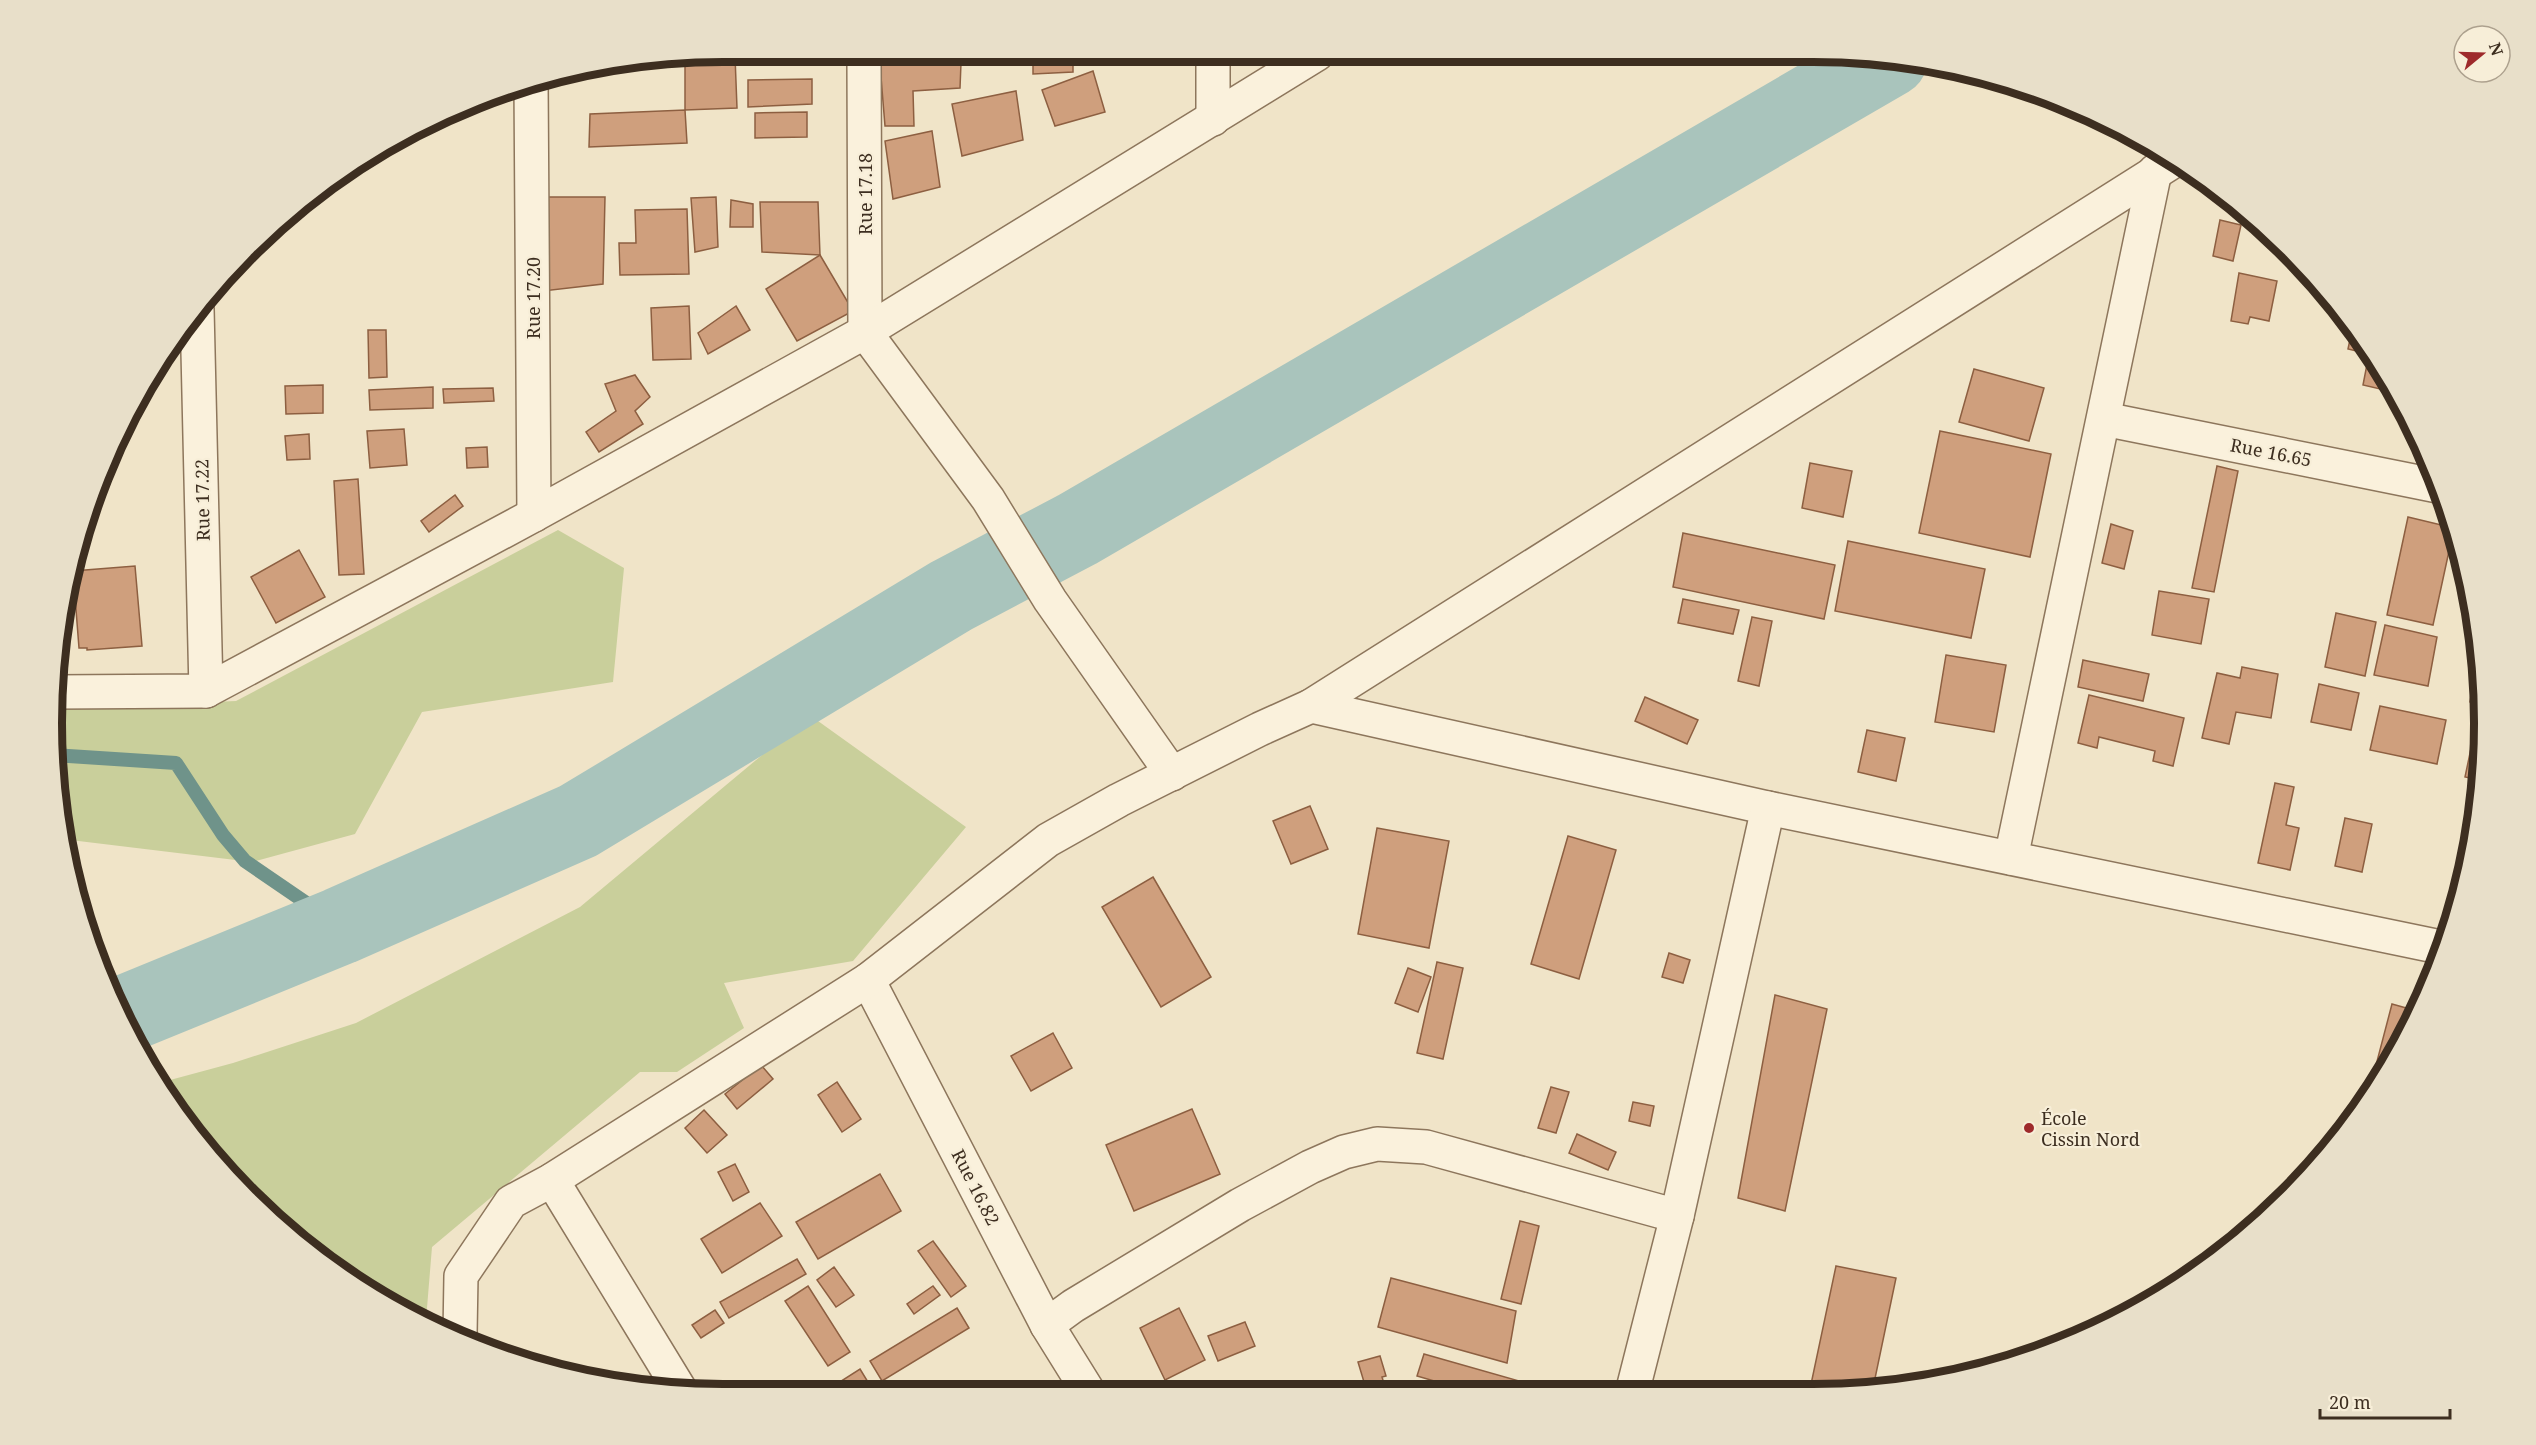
<svg xmlns="http://www.w3.org/2000/svg" width="2536" height="1445" font-family="'Noto Serif',serif">
<rect width="100%" height="100%" fill="#f0e4c8"/>
<g fill="#c9cf9b">
<path d="M558 530 624 568 613 682 422 712 355 834 252 862 62 839 52 766 54 709 236 701Z"/>
<path d="M818 721 966 827 853 961 724 983 744 1028 677 1072H640L432 1247 426 1320 386 1304 280 1228 217 1165 159 1083 233 1063 356 1023 580 907 792 730Z"/>
</g>
<g fill="none" stroke-linecap="round" stroke-linejoin="round">
<path stroke="#6f938a" stroke-width="14" d="M53 755 176 763 223 835 245 861 340 926"/>
<path stroke="#a9c4bc" stroke-width="78" d="M120 1016 340 926 578 821 951 596 1078 529 1889 58"/>
</g>
<g fill="#cf9f7d" stroke="#8d5f41" stroke-width="1.5">
<path d="M1033 55H1073V72L1033 74Z"/>
<path d="M735 56 737 108 685 110V57Z"/>
<path d="M636 57H679V59H637Z"/>
<path d="M961 63 960 88 913 91 914 126H885L880 65Z"/>
<path d="M1093 71 1105 112 1055 126 1042 90Z"/>
<path d="M812 79V104L748 107V80Z"/>
<path d="M1016 91 1023 140 962 156 952 104Z"/>
<path d="M483 96 484 108 453 109Z"/>
<path d="M685 110 687 143 589 147 590 114Z"/>
<path d="M807 112V137L755 138V113Z"/>
<path d="M932 131 940 187 893 199 885 141Z"/>
<path d="M542 197H605L603 284 543 291Z"/>
<path d="M716 197 718 247 695 252 691 198Z"/>
<path d="M731 200 753 204V227H730Z"/>
<path d="M760 202H818L820 255 762 252Z"/>
<path d="M687 209 689 274 620 275 619 243H636L635 210Z"/>
<path d="M2220 220 2241 225 2233 261 2213 256Z"/>
<path d="M820 255 853 311 797 341 766 289Z"/>
<path d="M2239 273 2277 281 2269 321 2250 317 2248 324 2231 321Z"/>
<path d="M689 306 691 359 653 360 651 308Z"/>
<path d="M736 306 750 330 708 354 698 333Z"/>
<path d="M2353 325 2394 390 2393 392 2363 385 2369 354 2348 349Z"/>
<path d="M368 330H386L387 377 369 378Z"/>
<path d="M1974 369 2044 388 2029 441 1959 422Z"/>
<path d="M635 375 650 397 635 411 643 424 599 452 586 432 616 411 605 384Z"/>
<path d="M323 385V413L286 414 285 386Z"/>
<path d="M433 387V408L370 410 369 390Z"/>
<path d="M493 388 494 401 444 403 443 389Z"/>
<path d="M404 429 407 465 370 468 367 431Z"/>
<path d="M1940 431 2051 454 2030 557 1919 533Z"/>
<path d="M309 434 310 459 287 460 285 436Z"/>
<path d="M487 447 488 467 467 468 466 448Z"/>
<path d="M1810 463 1852 471 1843 517 1802 508Z"/>
<path d="M2217 466 2238 471 2214 592 2192 588Z"/>
<path d="M358 479 364 574 339 575 334 481Z"/>
<path d="M455 495 463 506 429 532 421 521Z"/>
<path d="M93 498 94 513H87Z"/>
<path d="M2408 517 2454 528 2433 625 2387 615Z"/>
<path d="M2111 524 2133 531 2124 569 2102 563Z"/>
<path d="M1683 533 1835 565 1824 619 1673 587Z"/>
<path d="M1848 541 1985 569 1971 638 1835 611Z"/>
<path d="M299 550 325 597 276 623 251 577Z"/>
<path d="M135 566 142 646 87 650V648H79L73 571Z"/>
<path d="M2159 591 2209 599 2201 644 2152 635Z"/>
<path d="M1683 599 1739 610 1733 634 1678 623Z"/>
<path d="M2336 613 2376 622 2365 676 2325 667Z"/>
<path d="M1752 617 1772 621 1759 686 1738 681Z"/>
<path d="M2385 625 2437 637 2428 686 2374 675Z"/>
<path d="M2479 653 2484 679 2483 704 2470 702Z"/>
<path d="M1946 655 2006 665 1994 732 1935 722Z"/>
<path d="M2083 660 2149 674 2143 701 2078 687Z"/>
<path d="M2242 667 2278 674 2271 718 2236 712 2229 744 2202 738 2217 673 2240 678Z"/>
<path d="M2319 684 2359 693 2351 730 2311 722Z"/>
<path d="M2089 695 2184 718 2173 766 2153 761 2155 751 2099 737 2097 748 2078 743Z"/>
<path d="M1645 697 1698 720 1687 744 1635 721Z"/>
<path d="M2380 706 2446 720 2437 764 2370 750Z"/>
<path d="M2478 715 2482 716 2480 780 2465 777Z"/>
<path d="M1867 730 1905 738 1896 781 1858 772Z"/>
<path d="M2275 783 2294 787 2286 825 2299 828 2290 870 2258 863Z"/>
<path d="M1310 806 1328 849 1291 864 1273 821Z"/>
<path d="M2345 818 2372 824 2362 872 2335 866Z"/>
<path d="M1377 828 1449 841 1429 948 1358 934Z"/>
<path d="M1568 836 1616 850 1579 979 1531 964Z"/>
<path d="M1153 877 1211 977 1161 1007 1102 907Z"/>
<path d="M1669 953 1690 960 1683 983 1662 977Z"/>
<path d="M1437 962 1463 968 1443 1059 1417 1053Z"/>
<path d="M1408 968 1431 977 1418 1012 1395 1003Z"/>
<path d="M1775 995 1827 1009 1785 1211 1738 1198Z"/>
<path d="M2392 1004 2417 1011 2395 1059 2369 1092Z"/>
<path d="M1053 1033 1072 1068 1031 1091 1011 1056Z"/>
<path d="M761 1065 773 1079 737 1109 725 1094Z"/>
<path d="M837 1082 861 1119 842 1132 818 1095Z"/>
<path d="M1551 1087 1569 1092 1556 1133 1538 1128Z"/>
<path d="M1633 1102 1654 1106 1650 1126 1629 1121Z"/>
<path d="M1192 1109 1220 1174 1134 1211 1106 1145Z"/>
<path d="M704 1110 727 1135 707 1153 685 1128Z"/>
<path d="M1577 1134 1616 1152 1608 1170 1569 1153Z"/>
<path d="M735 1164 749 1192 733 1201 718 1172Z"/>
<path d="M880 1174 901 1211 818 1259 796 1222Z"/>
<path d="M760 1203 782 1236 722 1273 701 1239Z"/>
<path d="M1520 1221 1539 1226 1521 1304 1501 1299Z"/>
<path d="M933 1241 966 1286 951 1297 918 1251Z"/>
<path d="M797 1259 806 1274 729 1318 720 1302Z"/>
<path d="M1836 1266 1896 1278 1873 1388 1810 1389Z"/>
<path d="M834 1267 854 1295 836 1307 817 1280Z"/>
<path d="M1391 1278 1516 1311 1507 1363 1378 1327Z"/>
<path d="M808 1286 850 1352 828 1366 785 1301Z"/>
<path d="M933 1286 940 1295 914 1314 907 1304Z"/>
<path d="M957 1308 969 1328 882 1381 870 1361Z"/>
<path d="M1179 1308 1205 1360 1165 1380 1140 1328Z"/>
<path d="M715 1310 724 1323 701 1338 692 1325Z"/>
<path d="M1245 1322 1255 1346 1218 1361 1208 1336Z"/>
<path d="M1424 1354 1551 1390H1465L1417 1376Z"/>
<path d="M1380 1356 1386 1376 1382 1377 1386 1390H1358L1357 1384 1364 1382 1358 1362Z"/>
<path d="M860 1369 874 1392H824Z"/>
</g>
<g fill="none" stroke-linecap="round" stroke-linejoin="round">
<g stroke="#8d765c" stroke-width="36">
<g id="minor">
<path d="M864 56 865 332 988 499 1050 600 1172 774"/>
<path d="M531 81 534 515"/>
<path d="M1213 119V55"/>
<path d="M197 309 206 691"/>
<path d="M2104 419 2438 486"/>
<path d="M55 692 206 691 534 515 865 332 1317 54"/>
<path d="M1311 706 1768 808 2445 948"/>
<path d="M2011 858 2155 171"/>
<path d="M868 980 1047 1325 1088 1391"/>
<path d="M552 1180 682 1393"/>
<path d="M1047 1325 1073 1306 1240 1205 1310 1167 1344 1152 1377 1144 1426 1147 1677 1216"/>
<path d="M460 1334 461 1276 511 1202 552 1180 868 980 1048 840 1119 800 1260 729 1311 706 2175 160"/>
<path d="M1633 1389 1677 1216 1768 808"/>
</g>
</g>
<use href="#minor" stroke="#faf1dc" stroke-width="33"/>
</g>
<circle fill="#9e2a2b" stroke="#f7eed8" stroke-width="2" cx="2029" cy="1128" r="6"/>
<g text-anchor="middle" dominant-baseline="central" stroke-width="4.5" stroke-linejoin="round" paint-order="stroke">
<g font-size="18" fill="#3d2e20" stroke="#f7eed8">
<text transform="translate(865 194) rotate(-90)">Rue 17.18</text>
<text transform="translate(533 298) rotate(-90)">Rue 17.20</text>
<text transform="translate(2271 452) rotate(11)">Rue 16.65</text>
<text transform="translate(202 500) rotate(-91)">Rue 17.22</text>
<text transform="translate(976 1187) rotate(63)">Rue 16.82</text>
</g>
<g font-size="18" fill="#3d2e20" stroke="#f7eed8" text-anchor="start">
<text x="2041" y="1118">École<tspan x="2041" dy="21">Cissin Nord</tspan></text>
</g>
</g>
<path d="M0 0H2536V1445H0ZM723 62H1813A661 661 0 0 1 2474 723V723A661 661 0 0 1 1813 1384H723A661 661 0 0 1 62 723V723A661 661 0 0 1 723 62Z" fill="#e8dfc9" fill-rule="evenodd"/>
<path fill="none" stroke="#3d2e20" stroke-width="8" d="M723 62H1813A661 661 0 0 1 2474 723V723A661 661 0 0 1 1813 1384H723A661 661 0 0 1 62 723V723A661 661 0 0 1 723 62Z"/>
<g transform="translate(2482 54) rotate(71)"><circle r="28" fill="#f7eed8" stroke="#ada18e" stroke-width="1.5"/>
<path d="M0-4.5L10 22L0 15L-10 22Z" fill="#9e2a2b"/>
<text y="-9" font-size="16" font-weight="bold" text-anchor="middle" fill="#3d2e20">N</text>
</g>
<path d="M2320 1409v9h130v-9" fill="none" stroke="#3d2e20" stroke-width="3"/>
<text x="2329" y="1409" font-size="18" fill="#3d2e20" stroke="#f7eed8" stroke-width="4.5" paint-order="stroke">20 m</text>
</svg>
